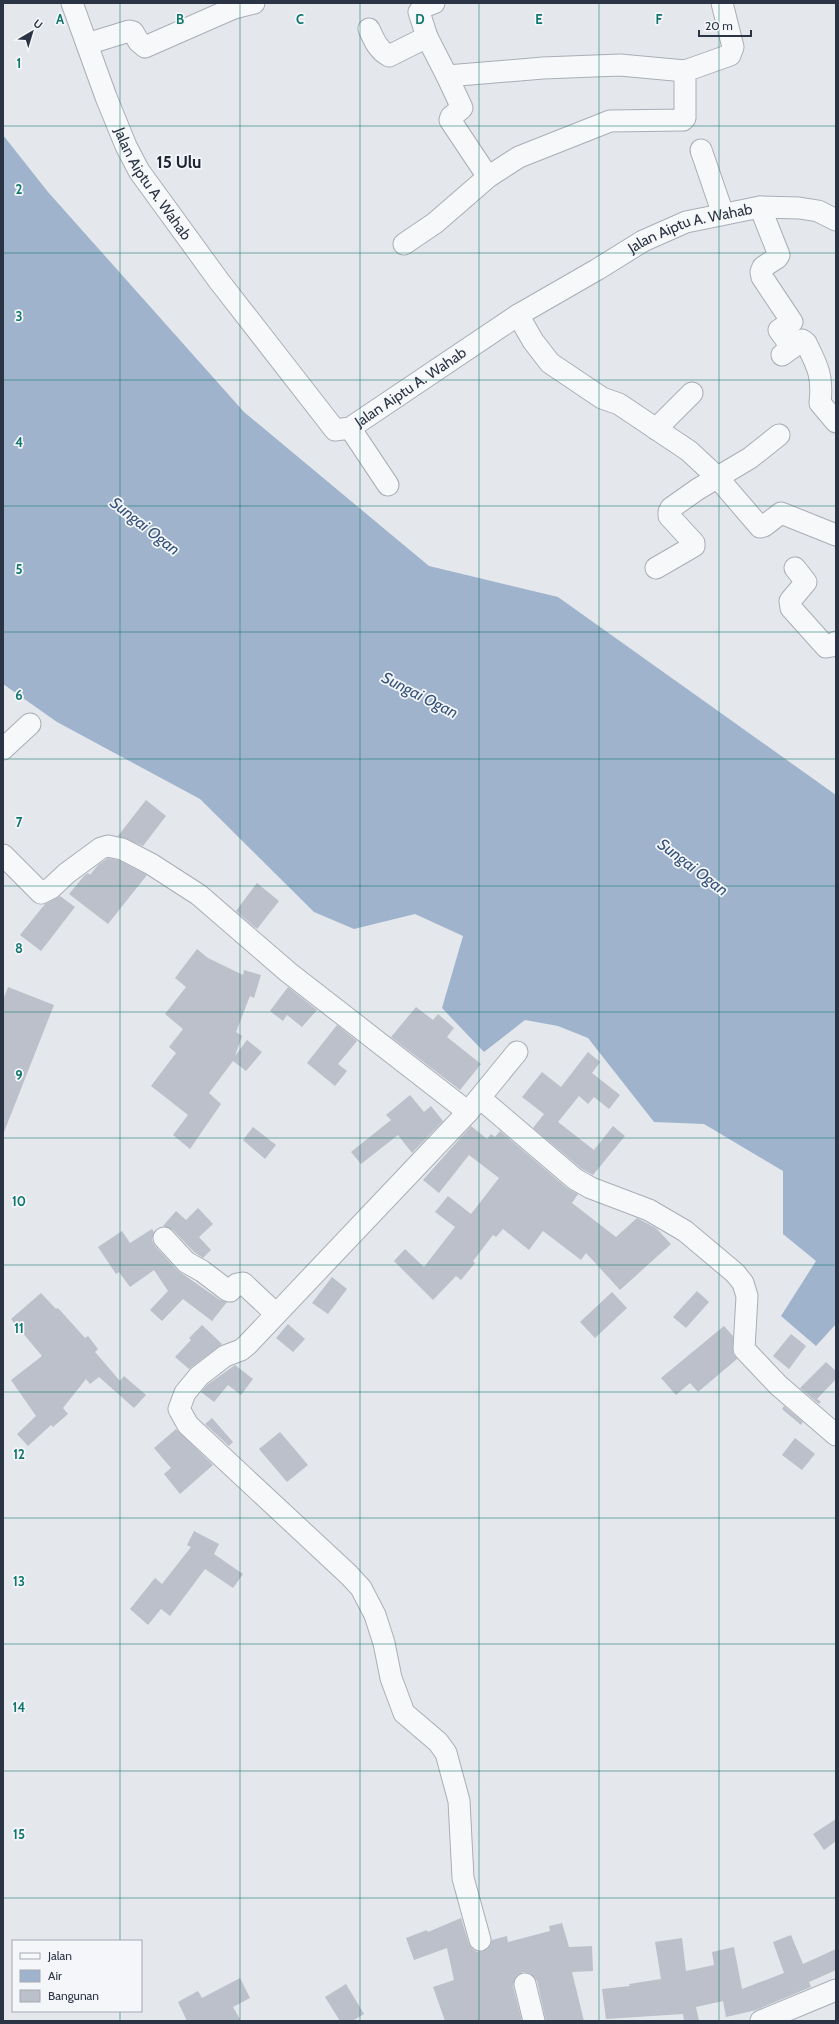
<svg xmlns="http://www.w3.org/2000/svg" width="839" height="2024" font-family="Cabin,sans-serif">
<rect width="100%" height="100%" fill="#e4e7ec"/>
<path fill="#9fb4cc" d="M3 135 48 192 244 412 429 566 558 597 836 795V1324L816 1346 781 1316 816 1261 783 1234V1171L704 1124 654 1122 588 1038 558 1026 525 1020 484 1052 442 1008 463 936 415 914 354 929 314 912 200 799 57 722 3 684Z"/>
<g fill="#bbc0ca">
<path d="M146 800 166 816 143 846 118 836Z"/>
<path d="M108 858 118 860 147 875 108 924 69 894 84 876 88 873 90 875 98 865Z"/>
<path d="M257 883 279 901 257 929 236 911Z"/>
<path d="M60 896 75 907 41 951 20 935 45 904Z"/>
<path d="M197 949 208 958 243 975 244 970 261 975 254 998 250 996 236 1032 242 1036 235 1056 247 1040 262 1052 246 1071 233 1061 209 1093 221 1104 190 1149 173 1135 188 1115 151 1086 176 1053 169 1047 183 1029 165 1014 186 987 175 978Z"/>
<path d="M8 987 54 1005 4 1132 3 1000Z"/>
<path d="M288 987 317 1010 302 1027 287 1015 283 1021 270 1011Z"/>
<path d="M416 1007 433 1020 438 1014 454 1028 447 1037 481 1064 460 1090 391 1037Z"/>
<path d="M337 1025 357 1041 338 1064 347 1071 335 1086 307 1063Z"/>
<path d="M588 1052 600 1062 592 1073 620 1095 609 1109 594 1097 588 1104 579 1096 558 1122 594 1150 613 1126 625 1136 593 1175 582 1169 533 1128 544 1114 522 1097 542 1072 561 1087Z"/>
<path d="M410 1095 424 1112 431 1106 443 1121 412 1153 398 1135 361 1164 351 1152 391 1120 386 1115Z"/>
<path d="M471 1126 487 1139 491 1134 495 1137 500 1131 567 1188 578 1194 572 1203 616 1237 637 1218 656 1228 671 1244 620 1290 586 1253 581 1260 543 1231 529 1250 503 1229 496 1237 493 1235 473 1261 475 1263 461 1280 456 1276 433 1300 394 1261 405 1249 424 1267 455 1227 435 1212 448 1196 471 1214 499 1178 469 1155 439 1193 423 1180Z"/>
<path d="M253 1127 276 1145 265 1159 243 1140Z"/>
<path d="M198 1208 213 1224 199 1237 211 1250 203 1258 194 1252 173 1230 163 1226 176 1211 186 1220Z"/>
<path d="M152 1229 154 1232 152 1240 155 1246 177 1270 220 1300 227 1302 212 1321 183 1299 162 1321 150 1310 168 1291 154 1270 130 1287 119 1272 116 1274 98 1247 122 1231 130 1243Z"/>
<path d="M332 1277 347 1289 328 1314 312 1303Z"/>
<path d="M697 1291 709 1302 686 1328 673 1317Z"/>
<path d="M612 1292 627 1308 595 1338 580 1322Z"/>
<path d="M41 1293 56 1309 58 1308 85 1338 88 1336 98 1349 95 1352 120 1381 124 1376 146 1395 134 1408 99 1377 90 1384 86 1379 63 1408 68 1414 53 1427 51 1425 28 1446 17 1434 36 1416 11 1380 42 1356 11 1319Z"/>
<path d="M288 1324 305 1339 293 1352 276 1338Z"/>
<path d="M202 1325 222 1344 189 1369 175 1357 191 1340 189 1338Z"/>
<path d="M724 1326 733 1336V1353L737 1359 698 1392 690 1383 676 1395 661 1378Z"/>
<path d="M791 1334 806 1346 789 1369 773 1356Z"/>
<path d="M826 1362 836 1371V1379L817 1399 821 1402 819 1404 800 1388Z"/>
<path d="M235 1365 253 1379 241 1395 228 1385 214 1402 201 1392 207 1385Z"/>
<path d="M784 1406 803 1422 801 1425 782 1409Z"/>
<path d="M212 1418 233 1442 229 1446 205 1424Z"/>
<path d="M176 1429 213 1465 180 1494 164 1474 171 1468 154 1448Z"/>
<path d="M280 1432 308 1465 287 1482 259 1449Z"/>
<path d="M795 1438 815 1454 802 1470 782 1455Z"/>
<path d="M194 1531 219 1544 214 1554 243 1574 233 1588 205 1569 170 1616 161 1609 148 1625 130 1609 155 1578 162 1584 191 1547 187 1545Z"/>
<path d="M836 1819V1841L824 1850 813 1834Z"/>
<path d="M461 1918 469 1944 472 1949 477 1952 488 1949 492 1940 507 1936 508 1942 550 1931 549 1926 562 1923 569 1947 592 1946 593 1971 572 1972 584 2021H546L537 1981 529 1973 523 1972 516 1976 513 1986 522 2021H445L433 1987 454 1980 447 1948 414 1960 406 1938 427 1930 428 1932Z"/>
<path d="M791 1935 803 1964 836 1949V1970L809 1982 811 1987 756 2010 726 2017 723 2001 696 2007 699 2021H684L683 2014 606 2019 602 1989 630 1986 629 1984 661 1979 655 1942 682 1938 686 1971 714 1965 712 1952 734 1947 742 1989 784 1973 773 1942Z"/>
<path d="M240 1978 250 1998 233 2007 241 2021H187L178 2002 198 1991 202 1998Z"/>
<path d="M346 1984 364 2014 352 2021H340L325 1997Z"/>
</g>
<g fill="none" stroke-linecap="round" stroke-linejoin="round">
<g stroke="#a9aeb7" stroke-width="23">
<g id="minor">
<path id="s1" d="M72 3 106 97 126 146 139 171 219 281 335 430 350 428 518 315 598 269 643 241 686 222 760 207 799 208 818 211 836 220"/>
<path d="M231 3 234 8 254 3"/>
<path d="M369 29C374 40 378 50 389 56L427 37 419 12 423 7 434 3"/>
<path d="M427 37 447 76 543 68 620 65 685 71"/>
<path d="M87 44 129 31 133 32 139 42 145 47 234 8"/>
<path d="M447 76 462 108 451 117 450 120 488 177"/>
<path d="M701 150 723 214"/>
<path d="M760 207 779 255 777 258 763 267 761 272 762 277 792 322 779 330 792 348"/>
<path d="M404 244 435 223 488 177 519 157 610 121 683 120 685 118V71L730 55 733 47 722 3"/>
<path d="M518 315 533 341 550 363 602 398 619 404 689 451 717 477 760 527 764 526 781 513 836 535"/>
<path d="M782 355 802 340 806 343C818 367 823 376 820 403L836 422"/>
<path d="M350 428 388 485"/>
<path d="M656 429 692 393"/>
<path d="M656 568 694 546V543L669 516V512L671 508 698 489 750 458 779 435"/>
<path d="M795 568 806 582 790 601 791 608 826 647 832 646 836 642"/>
<path d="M3 749 30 724"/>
<path d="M3 855 41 893 51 888 67 873 101 848 108 846 122 849 151 864 199 895 288 972 468 1112"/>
<path d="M480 1098 575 1179 591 1188 649 1210 685 1231 735 1273 743 1283 747 1296 744 1349 778 1385 836 1435"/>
<path d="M164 1238 186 1262 202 1271 227 1290 230 1291 237 1284 243 1283 276 1314"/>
<path d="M480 1940 463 1878 459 1801 446 1753 438 1742 404 1713 391 1678 384 1643 375 1615 361 1588 349 1575 188 1425 179 1409 185 1393 199 1376 225 1356 241 1350 247 1345 468 1112 517 1052"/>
<path d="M525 1984 534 2021"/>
<path d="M761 2021 836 1990"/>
</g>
</g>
<use href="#minor" stroke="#f7f8fa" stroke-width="21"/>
</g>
<path fill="none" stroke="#0f766e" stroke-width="1" stroke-opacity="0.55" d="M120 3V1941M240 3V2021M360 3V2021M479 3V2021M599 3V2021M719 3V2021M3 126H836M3 253H836M3 380H836M3 506H836M3 632H836M3 759H836M3 886H836M3 1012H836M3 1138H836M3 1265H836M3 1392H836M3 1518H836M3 1644H836M3 1771H836M3 1898H836M120 2011V2021"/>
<g text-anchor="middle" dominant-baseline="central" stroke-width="3.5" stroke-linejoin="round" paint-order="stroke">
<g font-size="15" fill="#2b3445" stroke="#f4f6f9">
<text stroke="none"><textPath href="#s1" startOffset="199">Jalan Aiptu A. Wahab</textPath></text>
<text stroke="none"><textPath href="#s1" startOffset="918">Jalan Aiptu A. Wahab</textPath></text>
<text stroke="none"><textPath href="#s1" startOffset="594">Jalan Aiptu A. Wahab</textPath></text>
</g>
<g font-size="16" font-style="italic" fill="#34527a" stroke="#f4f6f9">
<text transform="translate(145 526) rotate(38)">Sungai Ogan</text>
<text transform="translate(420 695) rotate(27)">Sungai Ogan</text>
<text transform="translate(693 867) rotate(37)">Sungai Ogan</text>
</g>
<g font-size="17" font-weight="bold" fill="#1d2536" stroke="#f4f6f9">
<text x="179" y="162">15 Ulu</text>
</g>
</g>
<g font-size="13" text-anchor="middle" font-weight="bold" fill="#0f766e" stroke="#f4f6f9" stroke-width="3.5" stroke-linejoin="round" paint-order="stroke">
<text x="60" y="24">A</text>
<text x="180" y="24">B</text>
<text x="300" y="24">C</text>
<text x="420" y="24">D</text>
<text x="539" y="24">E</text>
<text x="659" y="24">F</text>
<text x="19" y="68">1</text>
<text x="19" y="194">2</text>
<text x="19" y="321">3</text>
<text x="19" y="447">4</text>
<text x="19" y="574">5</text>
<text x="19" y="700">6</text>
<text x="19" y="827">7</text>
<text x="19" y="953">8</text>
<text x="19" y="1080">9</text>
<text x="19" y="1206">10</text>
<text x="19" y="1333">11</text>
<text x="19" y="1459">12</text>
<text x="19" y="1586">13</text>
<text x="19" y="1712">14</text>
<text x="19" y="1839">15</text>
</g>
<rect width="839" height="2024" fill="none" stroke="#2b3445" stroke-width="8"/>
<rect x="12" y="1940" width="130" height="72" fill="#f4f6f9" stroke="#a4a8b1"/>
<rect x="20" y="1953" width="20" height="6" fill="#f7f8fa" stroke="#a4a8b1"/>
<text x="48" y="1960" font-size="12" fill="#2b3445">Jalan</text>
<rect x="20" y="1970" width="20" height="12" fill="#9fb4cc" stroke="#a4a8b1"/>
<text x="48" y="1980" font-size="12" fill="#2b3445">Air</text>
<rect x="20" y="1990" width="20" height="12" fill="#bbc0ca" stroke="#a4a8b1"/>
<text x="48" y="2000" font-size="12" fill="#2b3445">Bangunan</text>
<g transform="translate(32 32) rotate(38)" stroke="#f4f6f9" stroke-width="3" paint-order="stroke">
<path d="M0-3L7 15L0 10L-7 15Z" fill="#2b3445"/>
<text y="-6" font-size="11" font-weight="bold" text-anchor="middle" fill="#2b3445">U</text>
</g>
<path d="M699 30v6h52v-6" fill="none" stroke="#2b3445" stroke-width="2"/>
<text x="705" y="30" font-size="12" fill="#2b3445" stroke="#f4f6f9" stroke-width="3" paint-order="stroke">20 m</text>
</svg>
